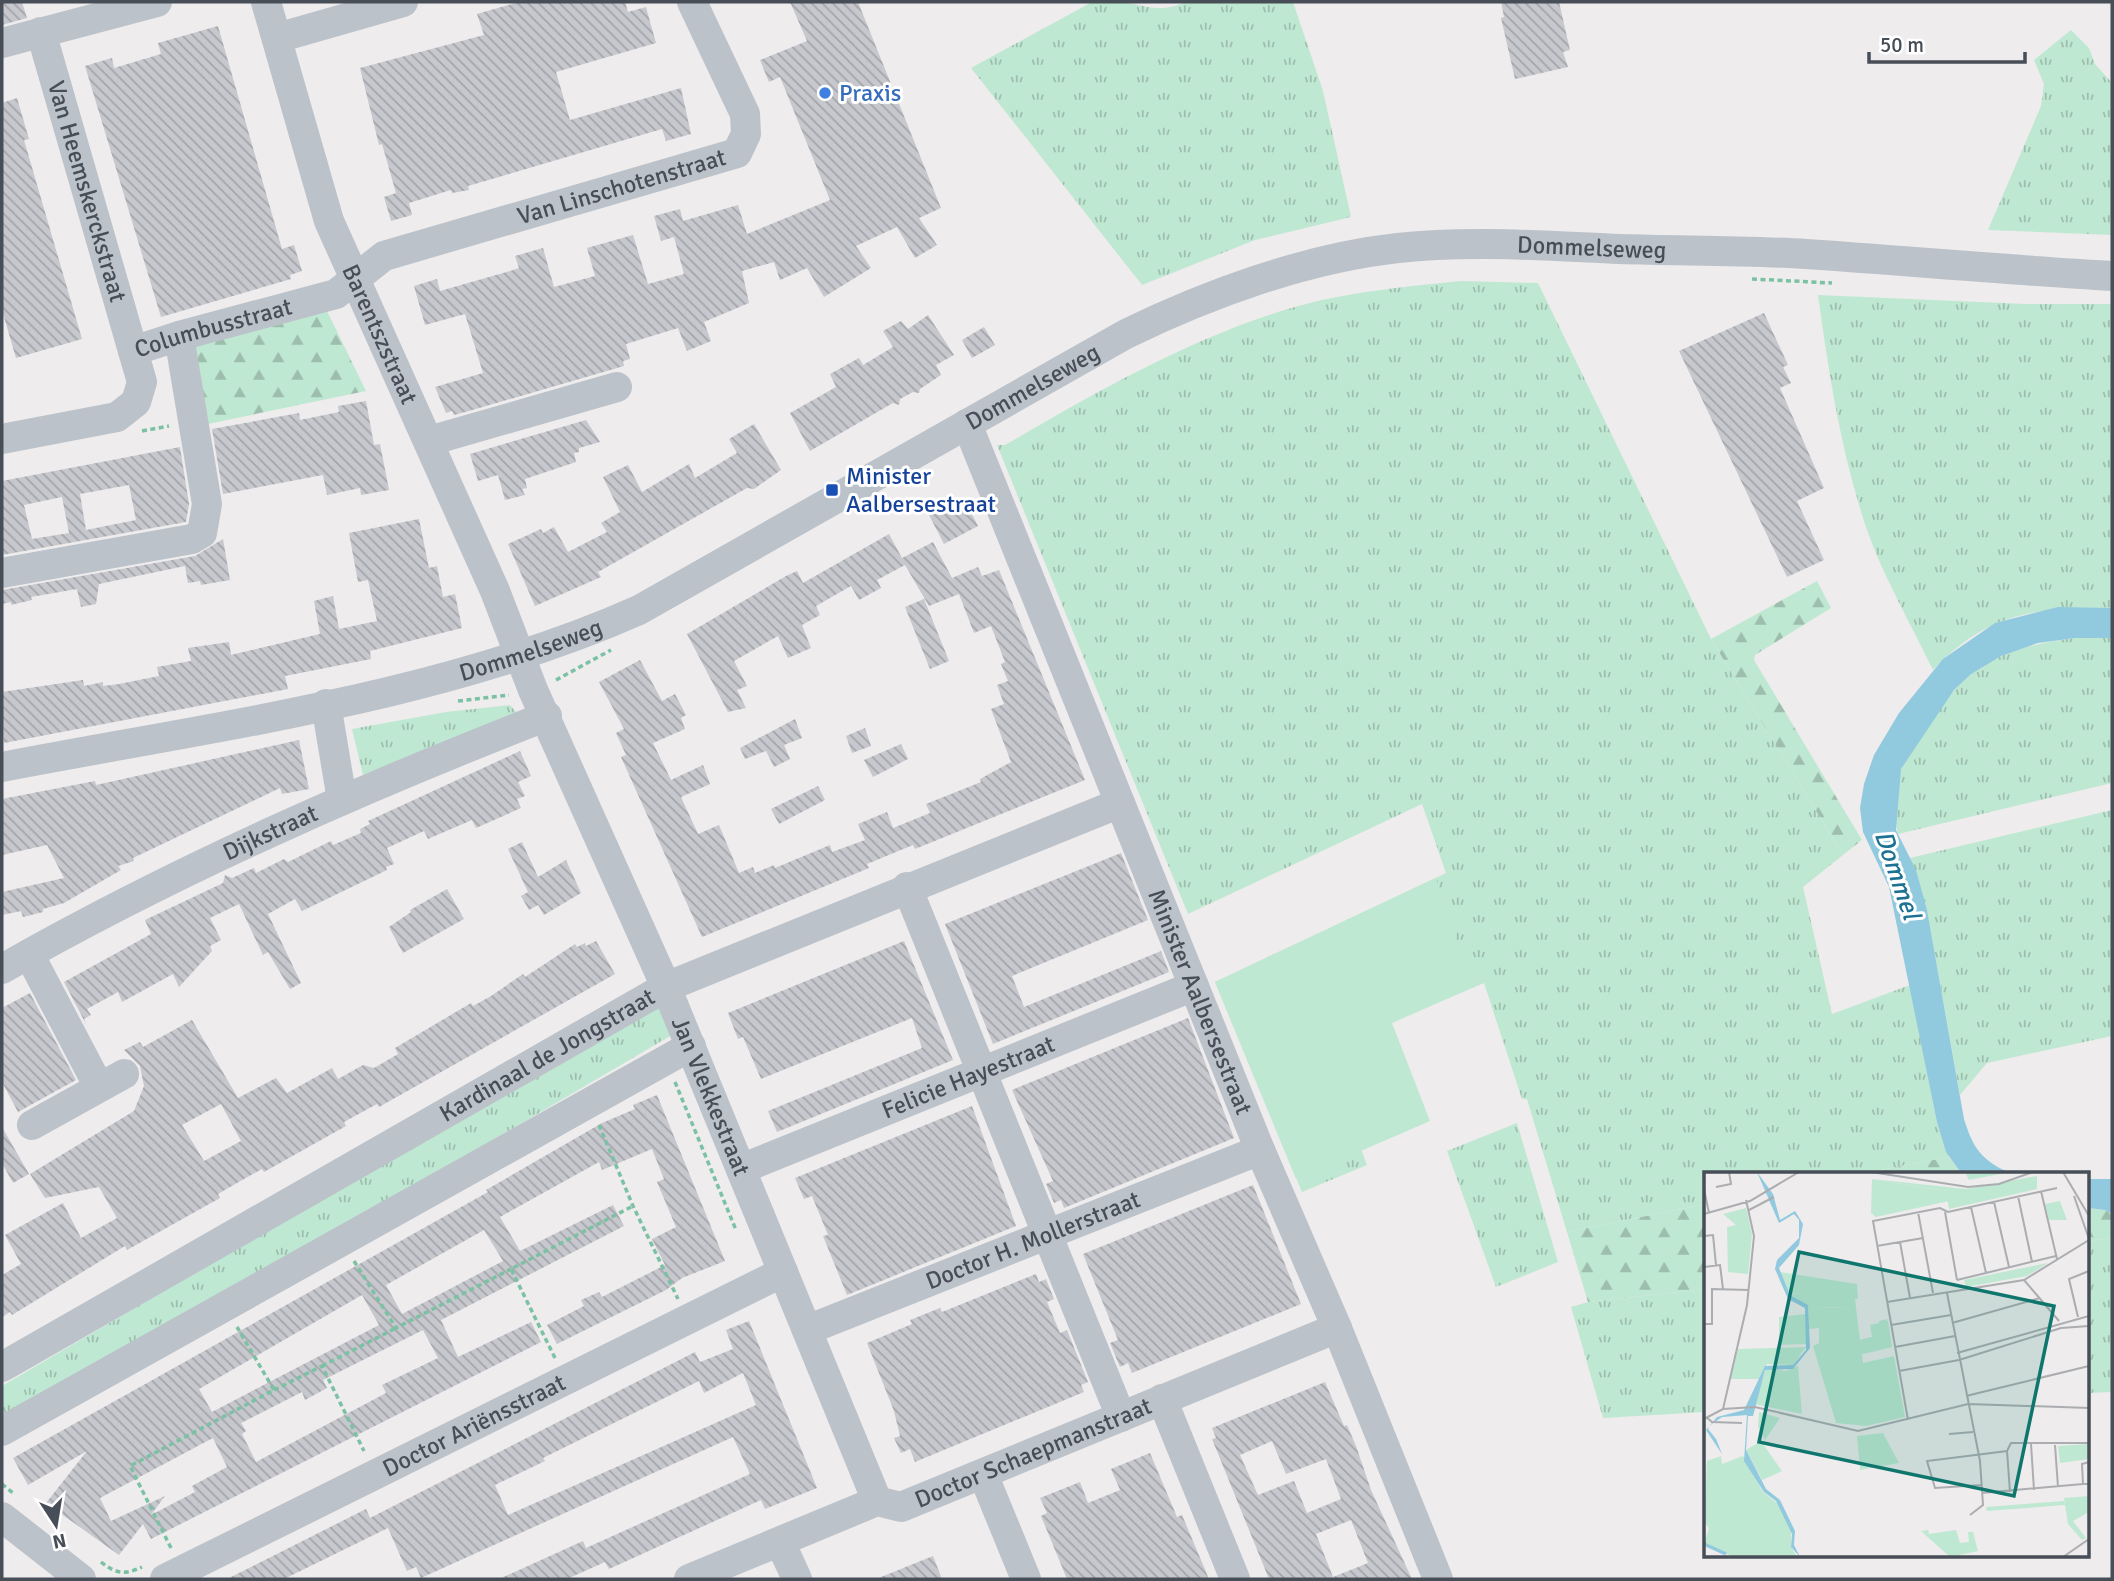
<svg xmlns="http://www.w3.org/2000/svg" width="2114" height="1581" font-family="Signika,sans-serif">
<defs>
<pattern id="grass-tufts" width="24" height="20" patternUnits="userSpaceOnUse" patternTransform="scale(1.75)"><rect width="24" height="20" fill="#bfe8d2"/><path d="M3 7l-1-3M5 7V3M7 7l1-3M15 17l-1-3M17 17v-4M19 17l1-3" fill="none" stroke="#9dbead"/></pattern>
<pattern id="forest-firs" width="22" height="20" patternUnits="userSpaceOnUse" patternTransform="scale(1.75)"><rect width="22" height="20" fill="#bfe8d2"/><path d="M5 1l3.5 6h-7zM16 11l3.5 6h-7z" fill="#9dbead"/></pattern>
<pattern id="building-back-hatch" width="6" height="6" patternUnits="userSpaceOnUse" patternTransform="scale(1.75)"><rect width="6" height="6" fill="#c7c8ce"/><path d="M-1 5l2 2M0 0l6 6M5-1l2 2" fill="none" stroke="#a3a5aa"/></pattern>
</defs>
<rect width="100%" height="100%" fill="#eeecec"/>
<g fill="url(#grass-tufts)">
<path d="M1092 2C1101 2 1111 1 1120 2 1148 5 1158 14 1186 2H1293L1323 91 1351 217 1255 240 1142 285 971 68Z"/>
<path d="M2071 30 2089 48 2095 64 2112 83V235L1988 230 2041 106 2044 84 2034 60Z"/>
<path d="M1461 281 1538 283 1711 639 1843 855 1803 887 1832 1014 1910 985 1937 1122 1949 1157 1864 1173H1706V1204L1567 1232 1527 1099H1522L1484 983 1411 1013 1326 1055 1367 1165 1302 1192 1215 982 1446 873 1422 804 1188 914 997 445H1005C1095 393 1188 339 1288 309 1344 292 1403 287 1461 281Z"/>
<path d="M1818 295 2026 304H2112V608C2038 607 1987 612 1933 670 1911 624 1884 578 1867 530 1841 453 1829 375 1818 295Z"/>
<path d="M2075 638H2112V783L1898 834C1893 817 1896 787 1901 770 1907 750 1953 688 1970 674 2000 650 2039 643 2075 638Z"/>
<path d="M510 705 520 717 363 775 352 729 446 712Z"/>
<path d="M2112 810V1036L1987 1063 1960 1095 1927 911 1910 858Z"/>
<path d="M660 1000 677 1032 2 1428V1386Z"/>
<path d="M1517 1123 1558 1262 1496 1287 1447 1151Z"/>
<path d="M2112 1238V1392L2088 1393V1241Z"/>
<path d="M1706 1289V1412L1603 1418 1571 1307 1588 1302Z"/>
</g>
<g fill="url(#forest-firs)">
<path d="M327 311 366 391 203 425 189 345Z"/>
<path d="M1817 581 1831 608 1755 655 1754 660 1862 840 1843 855 1711 639Z"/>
<path d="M1949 1157 1961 1173H1864Z"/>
<path d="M1706 1204V1289L1588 1302 1567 1232Z"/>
<path d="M2088 1208 2105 1210 2112 1214V1238L2088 1241Z"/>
</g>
<path fill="#bfe8d2" d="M1436 878 1472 988 1392 1023 1430 1121 1296 1179 1215 982Z"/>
<g fill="#91c9df">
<path d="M2058 607 2112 608V638H2075L2038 643 2001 656 1971 674 1954 690 1901 769 1896 830 1916 870 1927 910 1964 1119C1973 1148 1981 1160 2010 1173H1961L1946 1152 1937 1122 1889 887 1863 832 1860 808 1864 784 1874 755 1899 713 1943 659 1995 623Z"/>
<path d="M2088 1179H2112V1214L2105 1210 2088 1208Z"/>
</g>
<g fill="url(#building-back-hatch)" fill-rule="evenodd">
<path d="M2 2H22L27 18 2 25Z"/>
<path d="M519 2H625L628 12 646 7 656 43 556 72 570 120 681 88 691 134 666 141 662 129 468 186 469 190 452 193 451 190 409 203 412 215 391 221 384 197 396 193 382 144 379 145 360 68 484 35 477 14Z"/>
<path d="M790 2H858L941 208 919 218 937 245 915 258 897 227 856 246 871 268 824 297 807 268 780 280 774 262 742 271 749 303 704 322 711 341 687 351 678 328 626 344 630 359 623 361 624 366 469 411 454 415 452 411 446 413 435 387 483 373 465 314 425 325 414 286 437 279 440 291 510 271 519 268 515 256 543 248 554 287 595 276 587 248 633 235 648 284 684 274 674 237 661 241 654 216 680 209 683 221 738 205 747 234 830 200 780 77 769 82 760 60 807 41Z"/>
<path d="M1501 2H1559L1570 50 1563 52 1568 67 1515 79 1501 18 1504 17Z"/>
<path d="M218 26 282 249 294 245 302 271 290 275 291 279 161 317 85 66 112 58 114 68 161 54 158 43Z"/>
<path d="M17 98 29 139 24 140 82 339 16 358 2 310V103Z"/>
<path d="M1764 313 1788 365 1783 367 1791 383 1780 388 1824 488 1797 501 1824 560 1787 577 1679 351Z"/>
<path d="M928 315 954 355 936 365 941 375 920 389 919 393 913 392 900 399 899 405 893 403 810 451 790 413 836 387 830 374 859 358 863 365 893 347 883 331 901 321 908 329Z"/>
<path d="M984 327 995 345 972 358 962 340Z"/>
<path d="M366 401 374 445 380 444 389 490 361 495 360 488 327 495 323 475 223 494 212 429 299 413 300 420 339 412 338 406Z"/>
<path d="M586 420 600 442 579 448V452L574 453 576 462 525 479 527 488 522 489 525 495 505 500 498 475 478 481 470 454Z"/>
<path d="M754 424 781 470 754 489 747 488 598 572 601 577 535 606 508 544 541 529 543 533 554 527 568 552 607 532 601 523 620 512 603 477 628 465 642 492 689 464 695 478 737 453 729 439Z"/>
<path d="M180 447 189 504 186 522 2 555V481ZM129 485 136 520 86 530 80 494ZM62 497 69 533 32 539 24 505Z"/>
<path d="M963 497 978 526 944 544 929 515Z"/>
<path d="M419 519 429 568 437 566 443 597 455 594 462 628 370 651 371 659 285 676 288 689 4 743 2 692 83 680 84 686 103 682V686L119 684 159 676 157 667 191 661 188 648 229 642 231 655 320 634 314 601 333 596 339 629 377 621 368 580 358 582 349 533Z"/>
<path d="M889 534 902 558 933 542 952 578 978 567 982 576 999 570 1085 780 915 849 913 845 867 864 869 868 702 937 621 757 626 755 616 733 624 729 599 682 640 660 662 701 675 694 686 715 681 718 685 729 653 743 671 780 703 765 710 784 681 797 698 834 719 825 739 873 753 867 755 873 774 865 775 868 830 845 832 852 865 840 858 824 887 812 893 828 930 813 926 804 981 782 980 779 1011 762 991 709 1004 704 997 685 1008 681 1001 664 1005 662 991 626 974 633 959 594 929 606 905 565 877 580 881 588 859 600 851 586 816 606 820 615 802 625 811 648 788 658 778 636 734 661 747 686 737 690 746 708 728 712 687 634 786 576 797 571 803 583Z"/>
<path d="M223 539 230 580 201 585 200 581 188 583 185 566 99 584 96 604 81 607 77 589 31 597 32 600 11 605V602L2 604V590L195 556Z"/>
<path d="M924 599 949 661 930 669 905 607Z"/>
<path d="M795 719 802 738 784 745 790 759 774 767 766 751 745 759 740 748Z"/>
<path d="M865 728 871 746 852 753 846 736Z"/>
<path d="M299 740 309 789 282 794 280 788 133 858 134 861 118 866 121 870 64 903 43 909V912L23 917 21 911 2 915V892L64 878 47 845 2 855V799L95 781 96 785Z"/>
<path d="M901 744 908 759 873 777 864 760Z"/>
<path d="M520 751 531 776 518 782 525 796 517 799 521 808 476 828 472 820 428 839 424 831 387 848 394 864 386 867 387 870 302 911 295 899 268 914 301 983 290 989 268 952 263 955 239 904 210 918 221 940 210 946 212 951 179 987 173 974 122 1002 118 992 87 1009 91 1015 84 1019 87 1026 64 982 151 934 145 920 223 883 225 875 232 878 254 868 256 873 284 859 288 862 331 841 333 845 361 833 360 829 370 824 368 821Z"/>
<path d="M818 786 825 800 779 824 771 809Z"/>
<path d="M522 842 538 877 566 860 581 893 544 915 538 905 529 910 521 896 528 892 508 849Z"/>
<path d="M1121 853 1148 920 1012 976 1024 1007 1161 951 1169 972 993 1044 945 924Z"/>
<path d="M447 889 464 919 403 953 389 927 411 912 410 910Z"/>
<path d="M596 941 615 974 379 1107 377 1104 344 1122 346 1126 264 1172 262 1169 237 1183 218 1194 220 1198 127 1250 125 1246 12 1315 10 1312 2 1317V1275L21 1264 5 1235 63 1203 81 1238 117 1218 99 1187 45 1198 30 1174 134 1111 144 1086 140 1066 124 1050 140 1042 143 1047 192 1020 238 1098 276 1078 287 1093 332 1068 338 1079 363 1065 374 1068 398 1054 395 1048 471 1003 473 1006 491 996 523 974 525 977 575 944 577 947 585 943 586 946ZM221 1104 241 1141 204 1161 182 1125Z"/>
<path d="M904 941 953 1060 777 1132 768 1111 922 1048 912 1018 761 1079 743 1037 738 1039 728 1013Z"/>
<path d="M30 993 76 1080 18 1112 2 1082V1008Z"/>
<path d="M1188 1018 1234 1138 1064 1208 1061 1200 1054 1203 1046 1184 1053 1181 1012 1090Z"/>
<path d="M657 1095 725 1261 682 1278 666 1290 557 1344 547 1325 584 1306 581 1300 599 1292 602 1297 665 1265 652 1239 676 1227 657 1182 664 1179 652 1149 602 1170 599 1162 500 1217 520 1251 613 1205 624 1226 441 1320 458 1357 531 1322 541 1342 151 1539 143 1524 119 1555 46 1503 87 1451 28 1485 13 1458 488 1192 486 1190 602 1123 635 1109 633 1105ZM484 1230 503 1261 402 1314 386 1285ZM362 1295 379 1325 212 1412 199 1389ZM423 1330 438 1358 382 1385 386 1393 256 1462 242 1434 246 1431 241 1423 302 1392 305 1400 327 1388 323 1380ZM213 1438 227 1467 192 1486 195 1492 151 1515 165 1496 111 1521 100 1498Z"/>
<path d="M972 1106 1016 1226 847 1295 823 1236 828 1235 812 1196 804 1199 795 1178Z"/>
<path d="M2 1127 29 1174 13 1183 2 1163Z"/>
<path d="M1253 1185 1301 1304 1132 1373 1128 1363 1120 1367 1110 1343 1118 1340 1083 1254Z"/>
<path d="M1036 1274 1039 1282 1046 1279 1054 1299 1047 1302 1060 1333 1067 1330 1088 1382 1081 1385 1084 1392 915 1462 910 1449 901 1453 894 1438 900 1436 894 1411 867 1343 912 1324 910 1320 940 1308 942 1312Z"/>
<path d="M749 1321 817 1488 765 1509 761 1500 609 1569 605 1562 567 1579H499L583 1541 586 1548 750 1474 733 1437 421 1578 416 1567 407 1571 388 1528 284 1579H227L366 1509 370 1518 695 1352 700 1362 733 1349 726 1330ZM743 1373 756 1405 508 1515 495 1485 545 1461 543 1458 699 1381 704 1393Z"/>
<path d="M1325 1382 1344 1426 1347 1425 1356 1446 1371 1490 1412 1579H1269L1212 1439 1216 1438 1212 1428ZM1272 1441 1286 1474 1326 1459 1341 1499 1307 1513 1294 1481 1258 1495 1240 1455ZM1351 1520 1368 1563 1333 1577 1316 1534Z"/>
<path d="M1150 1453 1177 1517 1182 1515 1209 1579H1067L1041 1516 1047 1513 1040 1498 1080 1482 1088 1503 1120 1490 1111 1469Z"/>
<path d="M933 1556 942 1579H876Z"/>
</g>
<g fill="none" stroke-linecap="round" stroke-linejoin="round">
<g stroke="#7bc1a4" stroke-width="3.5" stroke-dasharray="5 3.5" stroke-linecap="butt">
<path d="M1752 279 1832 283"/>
<path d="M142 431 169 426"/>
<path d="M556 680 611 650"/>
<path d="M458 701 509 695"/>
<path d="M675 1082 736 1230"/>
<path d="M599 1125 633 1206 678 1299"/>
<path d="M354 1261 396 1328 511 1269"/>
<path d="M555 1358 511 1269 633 1206"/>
<path d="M322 1366 396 1328"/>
<path d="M274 1390 322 1366 364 1451"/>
<path d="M2 1484 13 1493"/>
<path d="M171 1548 130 1466 274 1390 237 1327"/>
<path d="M101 1562C116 1574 125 1575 142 1567"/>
</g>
<g stroke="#bcc2ca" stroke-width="30">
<path id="s1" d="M266 2 329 221 495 591 533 690 666 987 877 1501"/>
<path id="s2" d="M41 32 133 351"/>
<path d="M277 38 403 2"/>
<path d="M2 43 157 2"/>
<path id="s3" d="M967 424 1260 1150 1337 1328 1438 1579"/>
<path id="s4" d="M2 439 117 417 136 402 142 382 133 351 179 336 336 294 384 256 737 153 746 134 745 114 692 2"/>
<path d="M429 441 617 387"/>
<path d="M2 573 192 539 202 533 207 504 179 336"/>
<path d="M326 704 342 800"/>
<path id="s5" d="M2 767C214 726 441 698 639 610L1126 334C1208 294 1306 258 1398 248 1471 240 1547 246 1620 249 1682 251 1744 250 1806 254 1908 261 2010 270 2112 276"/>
<path d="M907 887 1121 1417"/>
<path d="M29 954 99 1087"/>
<path id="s6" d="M2 969C176 870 360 789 547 716"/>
<path d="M32 1125 124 1074"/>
<path id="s7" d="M741 1169 1194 986"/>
<path id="s8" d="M807 1330 1260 1150"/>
<path id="s9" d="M2 1367 666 987 1120 803"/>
<path d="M1162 1399 1235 1579"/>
<path d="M2 1431 691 1046"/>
<path d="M983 1474 1026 1579"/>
<path d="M2 1517 81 1579"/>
<path d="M781 1544 797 1579"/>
<path id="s10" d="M165 1579 783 1272"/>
<path id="s11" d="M689 1579 877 1501 901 1507 1337 1328"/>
</g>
</g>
<circle fill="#3f7fe0" stroke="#fff" stroke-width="2.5" cx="825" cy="93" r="7"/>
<rect fill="#1a4fb4" stroke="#fff" stroke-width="2.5" x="825" y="483" width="14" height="14" rx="3.5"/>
<g text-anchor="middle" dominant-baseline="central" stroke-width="6" stroke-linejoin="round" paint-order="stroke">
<g font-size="24" fill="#366cbe" stroke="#fff" text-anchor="start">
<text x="839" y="93">Praxis</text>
</g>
<g font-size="24" fill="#474e57" stroke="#fff">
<text stroke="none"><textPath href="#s4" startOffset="714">Van Linschotenstraat</textPath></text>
<text stroke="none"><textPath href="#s2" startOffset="166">Van Heemskerckstraat</textPath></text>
<text stroke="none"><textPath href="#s5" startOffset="1698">Dommelseweg</textPath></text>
<text stroke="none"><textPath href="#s4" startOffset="278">Columbusstraat</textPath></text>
<text stroke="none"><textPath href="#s1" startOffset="352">Barentszstraat</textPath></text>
<text stroke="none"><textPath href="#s5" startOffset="1110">Dommelseweg</textPath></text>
<text stroke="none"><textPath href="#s5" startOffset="542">Dommelseweg</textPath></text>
<text stroke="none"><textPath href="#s6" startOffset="301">Dijkstraat</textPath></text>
<text stroke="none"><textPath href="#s3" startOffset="623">Minister Aalbersestraat</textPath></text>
<text stroke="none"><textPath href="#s9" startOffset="628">Kardinaal de Jongstraat</textPath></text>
<text stroke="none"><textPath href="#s7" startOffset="245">Felicie Hayestraat</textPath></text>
<text stroke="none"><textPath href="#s1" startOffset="1183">Jan Vlekkestraat</textPath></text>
<text stroke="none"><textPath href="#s8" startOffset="243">Doctor H. Mollerstraat</textPath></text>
<text stroke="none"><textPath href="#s10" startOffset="345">Doctor Ariënsstraat</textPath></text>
<text stroke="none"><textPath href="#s11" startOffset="371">Doctor Schaepmanstraat</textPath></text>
</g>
<g font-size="24" fill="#164399" stroke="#fff" text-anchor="start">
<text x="846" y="476">Minister<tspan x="846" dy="28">Aalbersestraat</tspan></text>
</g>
<g font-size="26" font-style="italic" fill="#1d7193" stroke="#fff">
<text transform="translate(1897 875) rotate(71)">Dommel</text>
</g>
</g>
<g transform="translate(1704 1172)">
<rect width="385" height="385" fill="#eeecec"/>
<path d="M356 29 363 48H345L341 32ZM42 36 48 62 44 102 24 100 23 55 32 53 19 42ZM344 91 323 104 262 115 260 108ZM76 100 153 112 154 127 84 121ZM104 135 152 136 156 168 177 163 175 149 183 147 188 175 158 182 159 191 190 184 201 245 162 254 132 251 109 174 115 171V156L105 157ZM102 142V172L75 173V145ZM102 175 89 193 63 192 55 207H26L34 177ZM94 194 98 242 50 232 62 196 82 199ZM55 240 76 246 61 268 54 255ZM179 261 195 291 156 298 153 264ZM57 269 78 299 58 308 42 278ZM385 272V287L356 291 354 274ZM17 284 18 292 39 284 59 320 73 331 87 358V375L93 385H30L0 372 5 356 0 350 3 289ZM385 324V340L369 349 382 366 378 368 364 352 360 326ZM224 358 225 362 252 358 256 371 265 370 264 360H269L274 379 246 385 217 359Z" fill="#bfe8d2"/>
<path d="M333 4V17L245 37 242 19 168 7 262 17ZM84 121 151 126 152 136 104 135ZM360 329 361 333 283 339 282 335Z" fill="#bfe8d2"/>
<path d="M261 0H306L265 8ZM184 149 188 175 159 182 158 167 168 165 166 153Z" fill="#bfe8d2"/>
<path d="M168 7 242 19 245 29 172 45 167 41Z" fill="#bfe8d2"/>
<path d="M53 0 69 22 76 48 91 39 99 52 95 73 75 96 86 123 104 133 106 176 89 197 61 198 49 244H44L42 278 62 317 76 328 91 359 90 373 96 385 87 375 88 362 72 329 60 320 40 289 43 243 18 245 5 254 4 257 12 267 18 282 2 258 13 245 40 238 61 194 89 193 102 178 101 136 84 127 71 97 73 88 95 66V48L90 42 75 51Z" fill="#91c9df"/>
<path fill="none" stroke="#91c9df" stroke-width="3.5" d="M0 372 22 382"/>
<path fill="none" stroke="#abadb0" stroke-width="2" d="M167 0 264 15 295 12 329 0M359 0 385 44M12 15 27 12 25 0M0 17 5 41M337 19 353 87M314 24 328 90M370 24 385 67M290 30 305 95M267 35 282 101M45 38 70 25M214 40 229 121M241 40 253 108M0 42 46 29 95 0M0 64 9 63 12 93M196 70 206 126M173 74 219 66M0 95 16 93 19 117M253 108 352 84M320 108 355 149M243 121 276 289 279 333 266 343M183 130 320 108 385 68M374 145 365 107 385 99M248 151 336 126M0 152H8V117L45 118M187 153 247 143M191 175 251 164M253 181 385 144M195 199 255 188 357 156 385 154M262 224 385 194M19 237 43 133 50 64 42 28M2 245 8 250 38 251M0 247 19 237 51 235 154 259 264 232 385 236M204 248 169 49 236 36 244 40 353 16M245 262 269 260M327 272 330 318M351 273 354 315M303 279 306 320M385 290 378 292 379 312H385M278 313 231 316 223 289 303 279 307 271H385M278 321 379 312M359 385 385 367"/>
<path fill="#0f766e" fill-opacity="0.15" stroke="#0f766e" stroke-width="3.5" d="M95 80 350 134 310 324 55 270Z"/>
<rect width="385" height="385" fill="none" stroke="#474e57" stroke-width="3.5"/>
</g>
<rect width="2114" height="1581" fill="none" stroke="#474e57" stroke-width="7"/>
<g transform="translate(56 1525) rotate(168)" stroke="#ffffff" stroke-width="5" paint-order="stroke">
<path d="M0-5L12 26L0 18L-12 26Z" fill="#474e57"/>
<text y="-10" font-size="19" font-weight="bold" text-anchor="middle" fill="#474e57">N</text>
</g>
<path d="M1869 52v10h156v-10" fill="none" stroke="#474e57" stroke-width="3.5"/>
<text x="1880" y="52" font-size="21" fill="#474e57" stroke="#ffffff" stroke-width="5" paint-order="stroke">50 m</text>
</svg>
